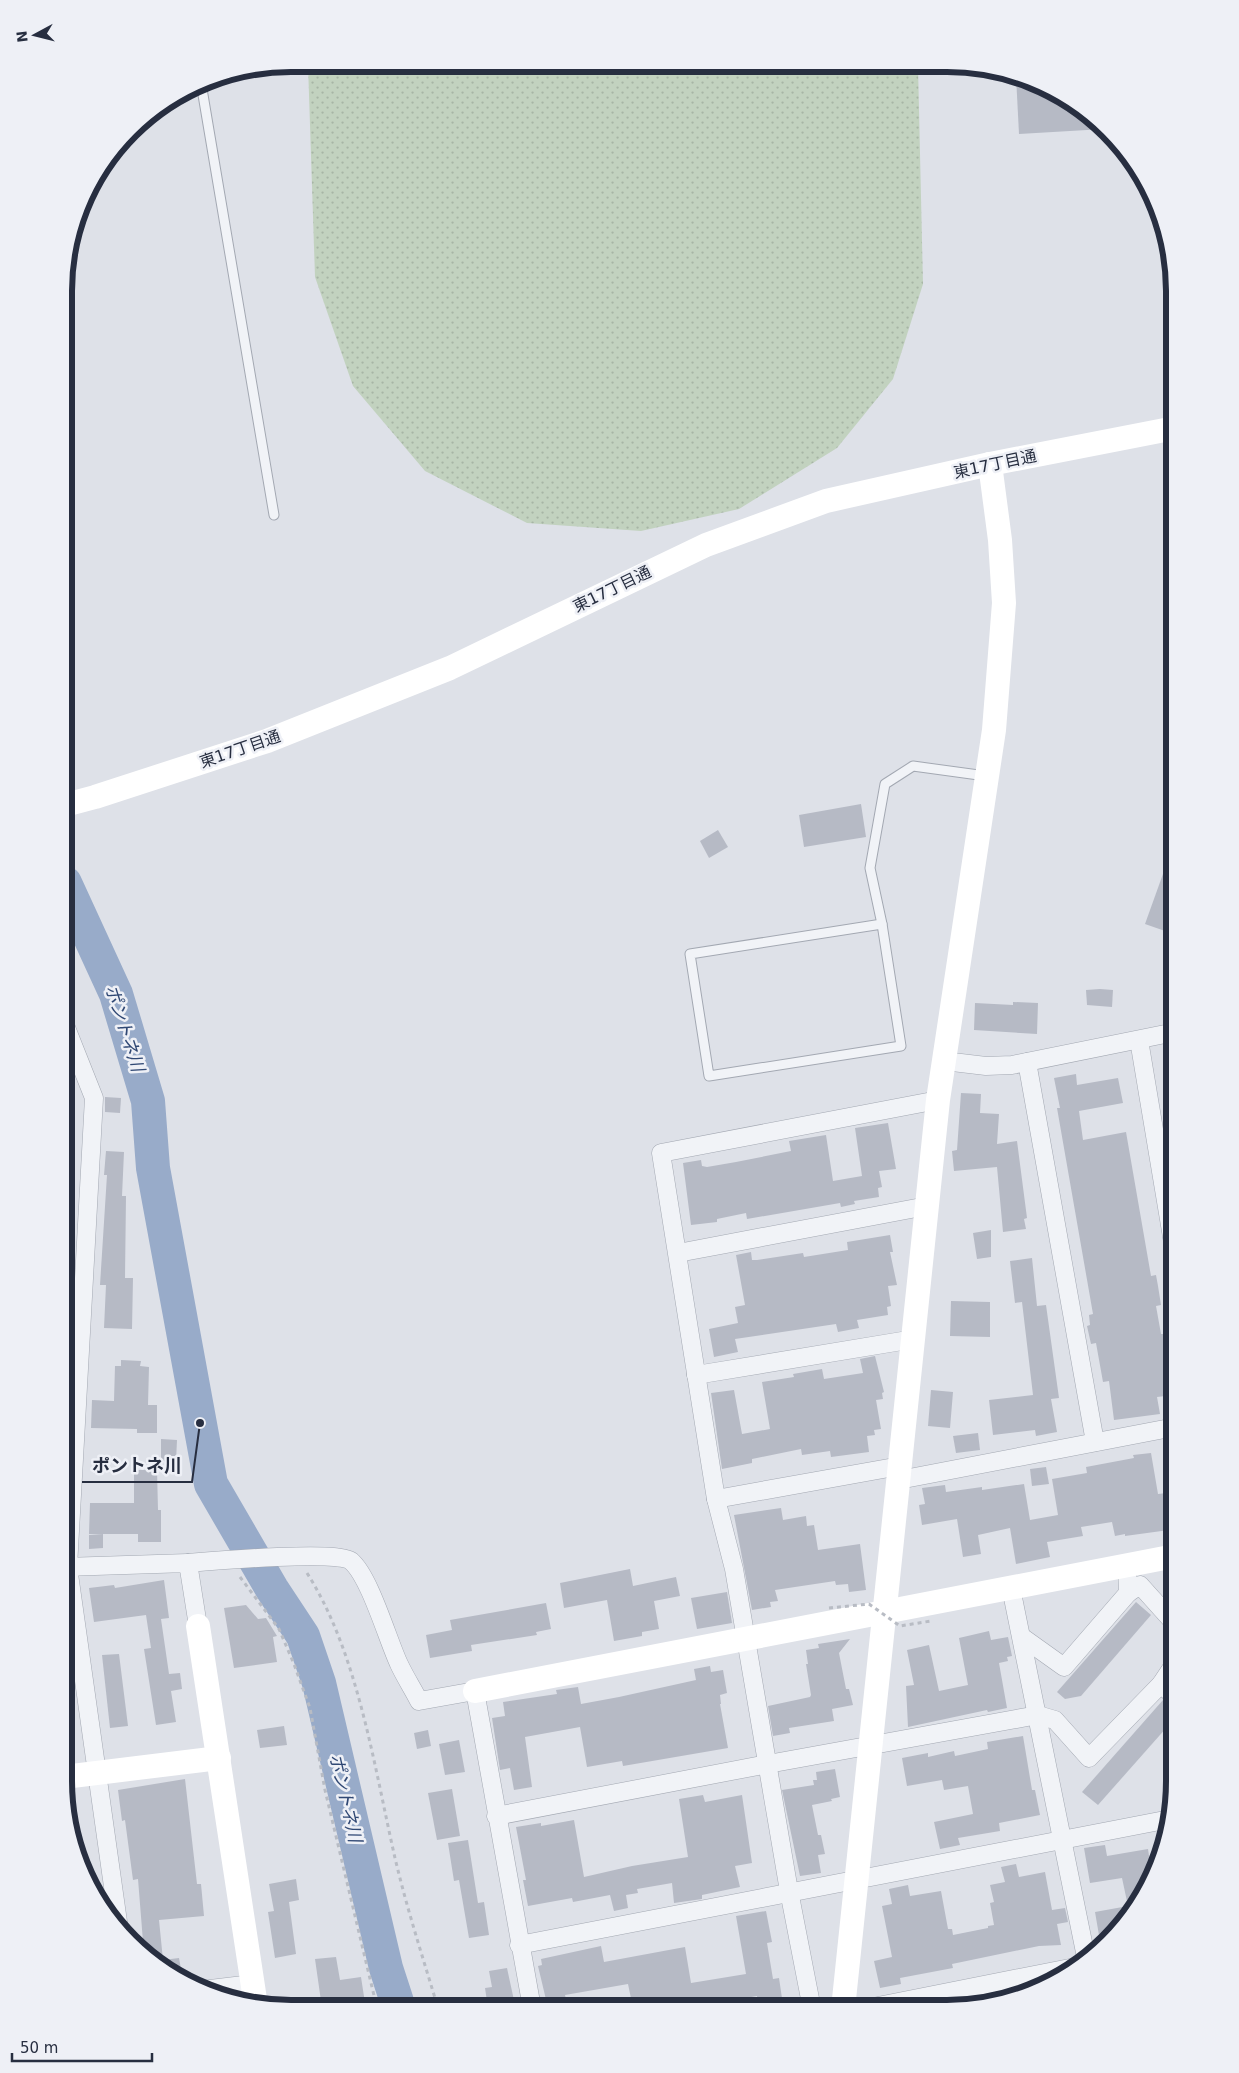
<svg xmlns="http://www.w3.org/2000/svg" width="1239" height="2073" font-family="'DejaVu Sans','Noto Sans JP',sans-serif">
<defs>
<pattern id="grass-dots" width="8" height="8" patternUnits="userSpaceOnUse" patternTransform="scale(1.25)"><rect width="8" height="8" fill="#c2d2bf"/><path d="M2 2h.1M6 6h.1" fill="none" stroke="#a7b5a5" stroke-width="1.8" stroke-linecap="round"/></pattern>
</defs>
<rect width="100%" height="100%" fill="#dee1e8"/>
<path fill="url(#grass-dots)" d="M308 64 918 66 923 284 893 379 837 448 739 509 641 531 527 523 425 471 353 386 315 277Z"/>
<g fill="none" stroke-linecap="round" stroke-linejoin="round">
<path stroke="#98abc9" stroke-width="34" d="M65 883 116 994 148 1101 153 1168 211 1484 272 1589 303 1636 319 1683 386 1968 399 2008"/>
</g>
<g fill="#b6bac5">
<path d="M1016 76 1035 81 1086 111 1104 129 1019 134Z"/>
<path d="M861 804 866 837 804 847 799 815Z"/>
<path d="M718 830 728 847 709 858 700 841Z"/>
<path d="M1173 846H1175V903L1165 931 1145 924Z"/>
<path d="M1100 989 1113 990 1112 1007 1087 1005 1086 990Z"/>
<path d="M1013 1002 1038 1003 1037 1034 974 1030 975 1003 1013 1005Z"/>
<path d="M1076 1074 1077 1085 1118 1078 1123 1103 1079 1111 1083 1140 1126 1132 1151 1276 1156 1275 1158 1286 1161 1305 1156 1306 1161 1334H1166L1174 1377H1171L1174 1395 1157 1397 1160 1414 1114 1420 1109 1381 1103 1382 1096 1343 1091 1344 1087 1326 1090 1325 1089 1315 1093 1314 1057 1108H1060L1054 1078Z"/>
<path d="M961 1093 981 1094 980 1113 999 1114 997 1144 1017 1141 1027 1218 1024 1219 1026 1229 1003 1232 997 1167 954 1171 952 1151 957 1150Z"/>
<path d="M105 1097 121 1098 120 1113 105 1112Z"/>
<path d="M888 1123 896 1169 879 1171 882 1187 878 1188 879 1197 854 1201 855 1204 841 1207 840 1203 747 1219 746 1213 717 1219V1222L691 1225 683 1163 701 1160 702 1166 707 1167 736 1162 791 1151 789 1141 826 1135 833 1181 862 1176 855 1128Z"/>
<path d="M106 1151 124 1152 122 1196H126L125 1278H133L132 1329 104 1328 106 1285H100L107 1175H104Z"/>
<path d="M991 1230V1257L977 1259 973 1233Z"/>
<path d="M890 1235 893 1252H890L897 1285 888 1286 891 1306 887 1307 888 1315 857 1320 859 1328 838 1332 836 1324 735 1339 738 1352 714 1357 709 1329 738 1323 735 1307 745 1305 736 1255 751 1252 752 1260H757L803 1253 804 1257 848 1250 847 1242Z"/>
<path d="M1032 1258 1037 1306 1046 1305 1059 1398 1051 1399 1057 1432 1036 1436 1035 1430 993 1435 989 1400 1033 1395 1022 1302 1015 1303 1010 1261Z"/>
<path d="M951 1301 990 1302V1337L950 1336Z"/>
<path d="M875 1356 884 1392 882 1393 883 1399 876 1400 881 1429 874 1430 875 1435 867 1436 869 1452 831 1457 830 1451 802 1455 801 1449 752 1459V1463L722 1469 711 1393 734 1390 742 1434 770 1429 762 1382 794 1377 793 1374 822 1369 824 1379 863 1373 860 1359Z"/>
<path d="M121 1360 141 1361 140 1366 149 1367 148 1405H157V1433H137V1429L91 1428 92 1400 114 1401 115 1366H121Z"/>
<path d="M931 1390 953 1392 950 1428 928 1426Z"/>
<path d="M978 1433 980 1450 956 1453 953 1436Z"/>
<path d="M161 1439 177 1440 176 1462 161 1461Z"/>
<path d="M1151 1453 1158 1494 1175 1492V1525L1168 1526 1169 1530 1125 1536V1534L1115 1536 1112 1522 1081 1527 1083 1536 1047 1542 1050 1557 1016 1564 1010 1528 978 1535 981 1554 963 1557 957 1519 922 1525 919 1505 925 1504 922 1488 945 1485 946 1492 982 1487V1490L1024 1484 1030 1520 1058 1515 1052 1479 1087 1473 1086 1467 1134 1458 1133 1455Z"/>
<path d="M1046 1467 1049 1484 1032 1486 1030 1469Z"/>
<path d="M134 1470H157L158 1510H161V1542H138V1534H89L90 1503H134Z"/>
<path d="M781 1508 783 1520 806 1516 807 1526 814 1525 818 1550 860 1544 866 1590 849 1592 848 1584 836 1585 835 1581 775 1590 778 1601 770 1602 771 1607 752 1610 734 1515Z"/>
<path d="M103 1534V1548L89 1549V1535Z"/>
<path d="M630 1569 633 1586 676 1577 680 1596 654 1601 659 1629 642 1632V1636L614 1641 607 1600 564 1608 560 1583Z"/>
<path d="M164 1580 169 1618 161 1619 169 1674 180 1673 182 1689 171 1691 176 1722 156 1725 144 1649 151 1648 146 1615 94 1622 89 1588 114 1585 115 1588Z"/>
<path d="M727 1592 732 1623 697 1629 691 1598Z"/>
<path d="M1136 1602 1151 1615 1081 1696 1065 1699 1057 1692Z"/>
<path d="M546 1603 551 1629 536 1632 537 1635 471 1645 472 1651 430 1658 426 1635 452 1630 450 1620Z"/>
<path d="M246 1605 258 1619 266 1618 277 1636 273 1637 277 1662 234 1668 224 1608Z"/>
<path d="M989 1631 991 1640 1008 1637 1012 1656 1007 1657 1008 1661 999 1663 1007 1708 988 1712 987 1710 908 1727 906 1686 914 1685 907 1650 929 1645 939 1691 968 1685 959 1638Z"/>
<path d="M850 1639 839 1653 846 1689H849L853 1705 832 1709 834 1721 789 1728 790 1733 773 1736 768 1706 810 1697 811 1695 806 1664H808L806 1650 819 1648 818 1644Z"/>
<path d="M119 1654 128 1726 110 1728 102 1655Z"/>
<path d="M710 1666 711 1672 723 1670 727 1693 720 1695 721 1704H720L728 1748 623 1766 622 1761 587 1767 580 1727 525 1737 532 1787 514 1790 510 1768 500 1770 492 1718 505 1716 503 1702 557 1694 556 1690 578 1687 581 1704 619 1697 696 1680 694 1669Z"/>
<path d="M1163 1700 1175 1710V1718L1098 1805 1082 1792Z"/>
<path d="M284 1726 287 1745 260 1748 257 1730Z"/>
<path d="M428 1730 431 1746 417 1749 414 1733Z"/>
<path d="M1023 1736 1032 1790H1035L1040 1815 999 1823 1000 1831 958 1838 960 1845 940 1849 934 1822 973 1814 968 1786 944 1790 942 1780 907 1786 902 1758 928 1753V1757L954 1751 955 1756 988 1749 987 1742Z"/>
<path d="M459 1740 465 1772 445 1775 439 1744Z"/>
<path d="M835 1769 840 1797 831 1799 832 1801 812 1805 818 1835H821L825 1854 818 1855 821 1873 800 1876 782 1790 814 1785 813 1780H817L816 1772Z"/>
<path d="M185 1779 197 1884H201L204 1916 159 1920 163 1960 179 1958 183 1980 153 1962 144 1954 138 1879 133 1880 125 1820 122 1821 118 1790Z"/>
<path d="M452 1789 460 1836 437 1840 428 1793Z"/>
<path d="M703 1795 705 1802 742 1795 752 1863 735 1866 740 1887 702 1895V1899L674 1903 672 1883 637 1889 638 1893 626 1895 628 1908 614 1911 610 1895 573 1902 572 1898 528 1906 523 1880H526L516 1827 541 1823V1826L574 1820 584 1877 632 1866 688 1857 679 1799Z"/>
<path d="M468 1840 478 1903 484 1902 489 1935 469 1938 459 1880 454 1881 448 1843Z"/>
<path d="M1105 1845 1107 1856 1148 1849 1152 1876 1128 1920 1110 1939 1100 1941 1095 1912 1128 1906 1122 1878 1090 1883 1084 1848Z"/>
<path d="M1016 1864 1019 1877 1045 1872 1052 1910 1065 1908 1068 1922 1057 1924 1061 1945 1039 1946 952 1964 953 1968 900 1978 901 1984 880 1988 874 1961 892 1957 882 1906 892 1904 889 1889 908 1885 910 1896 941 1891 948 1929H952L953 1935 988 1928V1926L994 1925 990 1903 994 1902 990 1885 1005 1882 1001 1867Z"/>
<path d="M296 1879 299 1900 289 1902 296 1954 275 1958 268 1912 274 1911 269 1884Z"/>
<path d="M766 1911 772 1942 767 1943 773 1979 779 1978 783 2005 759 2009 757 1996 694 2007V2009L633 2008 628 1984 565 1995 568 2008H548L538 1966 542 1965 541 1959 601 1946 604 1962 685 1947 691 1983 746 1974 736 1916Z"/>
<path d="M336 1957 340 1980 361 1977 365 2003 322 2008 315 1959Z"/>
<path d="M507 1968 515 2005 488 2008 485 1988 492 1987 489 1971Z"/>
</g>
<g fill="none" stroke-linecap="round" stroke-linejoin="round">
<g stroke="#a3a8b2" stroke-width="11">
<g id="lane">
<path d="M201 83 274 515"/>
<path d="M882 924 901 1046 709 1076 690 954Z"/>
<path d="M882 924 870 868 885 784 913 766 986 776"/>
</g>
</g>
<g stroke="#a3a8b2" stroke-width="19">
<g id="street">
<path d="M65 1025 94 1098 68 1567 119 1929"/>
<path d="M1139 1040 1175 1255"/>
<path d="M944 1061 986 1066 1012 1065 1175 1032"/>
<path d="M1027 1062 1095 1442"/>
<path d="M678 1253 927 1206"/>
<path d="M64 1306 82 1305"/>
<path d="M696 1375 914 1339"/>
<path d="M899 1480 1175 1427"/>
<path d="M716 1499 900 1466"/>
<path d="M188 1563C212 1561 339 1550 351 1561 370 1577 388 1641 399 1664 405 1677 413 1689 419 1701L475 1691 532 2008"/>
<path d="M64 1567 188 1563 198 1626"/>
<path d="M1011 1588 1087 1962"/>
<path d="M1128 1593 1140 1585 1175 1624"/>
<path d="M1022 1637 1064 1667 1128 1593 1127 1565"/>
<path d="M1161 1684 1175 1663"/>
<path d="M496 1816 768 1764 1038 1715 1055 1720 1089 1758 1161 1684 1175 1697"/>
<path d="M519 1945 1170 1819"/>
<path d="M202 1990 252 1984"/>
<path d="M812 2009 789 1891 734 1569 716 1499 661 1153 938 1100"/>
<path d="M863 2009 1080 1966"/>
</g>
</g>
<g stroke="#b8bcc4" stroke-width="3" stroke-dasharray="4 4" stroke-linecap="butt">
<path d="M307 1573C358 1653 374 1766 395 1858 407 1909 423 1958 438 2008"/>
<path d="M240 1577 279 1629 294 1664 310 1708 325 1790 377 2008"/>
</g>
<use href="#lane" stroke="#f1f3f7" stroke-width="9"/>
<use href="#street" stroke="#f1f3f7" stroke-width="18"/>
<g stroke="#fff" stroke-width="24">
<path d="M65 805 95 797 267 741 450 668 706 545 826 501 990 464 1175 428"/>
<path d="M198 1626 256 2006"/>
<path d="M475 1691 1175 1556"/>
<path d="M64 1777 219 1758"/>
<path d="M843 2009 938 1100 994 730 1004 603 1000 540 990 464"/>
</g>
<path stroke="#b8bcc4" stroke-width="3" stroke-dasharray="4 4" stroke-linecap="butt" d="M829 1608 869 1604 900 1626 931 1621"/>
</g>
<g text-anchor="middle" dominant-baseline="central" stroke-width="5" stroke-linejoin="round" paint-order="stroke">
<g font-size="16" fill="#272e40" stroke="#eef0f6">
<text transform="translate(995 464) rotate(-12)">東17丁目通</text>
<text transform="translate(612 589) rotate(-26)">東17丁目通</text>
<text transform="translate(240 749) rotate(-19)">東17丁目通</text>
</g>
<g font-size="18" font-style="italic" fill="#304874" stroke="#eef0f6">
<text transform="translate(125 1028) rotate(72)">ポントネ川</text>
<text transform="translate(346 1798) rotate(77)">ポントネ川</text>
</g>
</g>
<path d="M0 0H1239V2073H0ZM291 72H947A219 219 0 0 1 1166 291V1781A219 219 0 0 1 947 2000H291A219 219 0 0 1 72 1781V291A219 219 0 0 1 291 72Z" fill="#eef0f6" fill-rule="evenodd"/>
<path fill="none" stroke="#272e40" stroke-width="6" d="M291 72H947A219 219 0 0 1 1166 291V1781A219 219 0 0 1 947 2000H291A219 219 0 0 1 72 1781V291A219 219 0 0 1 291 72Z"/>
<path fill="none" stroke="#272e40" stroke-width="2" d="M200 1423L192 1482H82"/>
<circle fill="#272e40" stroke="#eef0f6" stroke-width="2" cx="200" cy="1423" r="5"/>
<g font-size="18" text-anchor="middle" font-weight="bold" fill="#272e40" stroke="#eef0f6" stroke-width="5" stroke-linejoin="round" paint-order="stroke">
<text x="137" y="1472">ポントネ川</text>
</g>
<g transform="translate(35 35) rotate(263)" stroke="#eef0f6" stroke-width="4" paint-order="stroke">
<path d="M0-4L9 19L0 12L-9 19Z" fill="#272e40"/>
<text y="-8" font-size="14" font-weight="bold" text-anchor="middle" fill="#272e40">N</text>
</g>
<path d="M12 2053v8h140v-8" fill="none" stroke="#272e40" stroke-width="2.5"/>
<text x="20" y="2053" font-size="15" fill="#272e40" stroke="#eef0f6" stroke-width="4" paint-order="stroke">50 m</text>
</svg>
